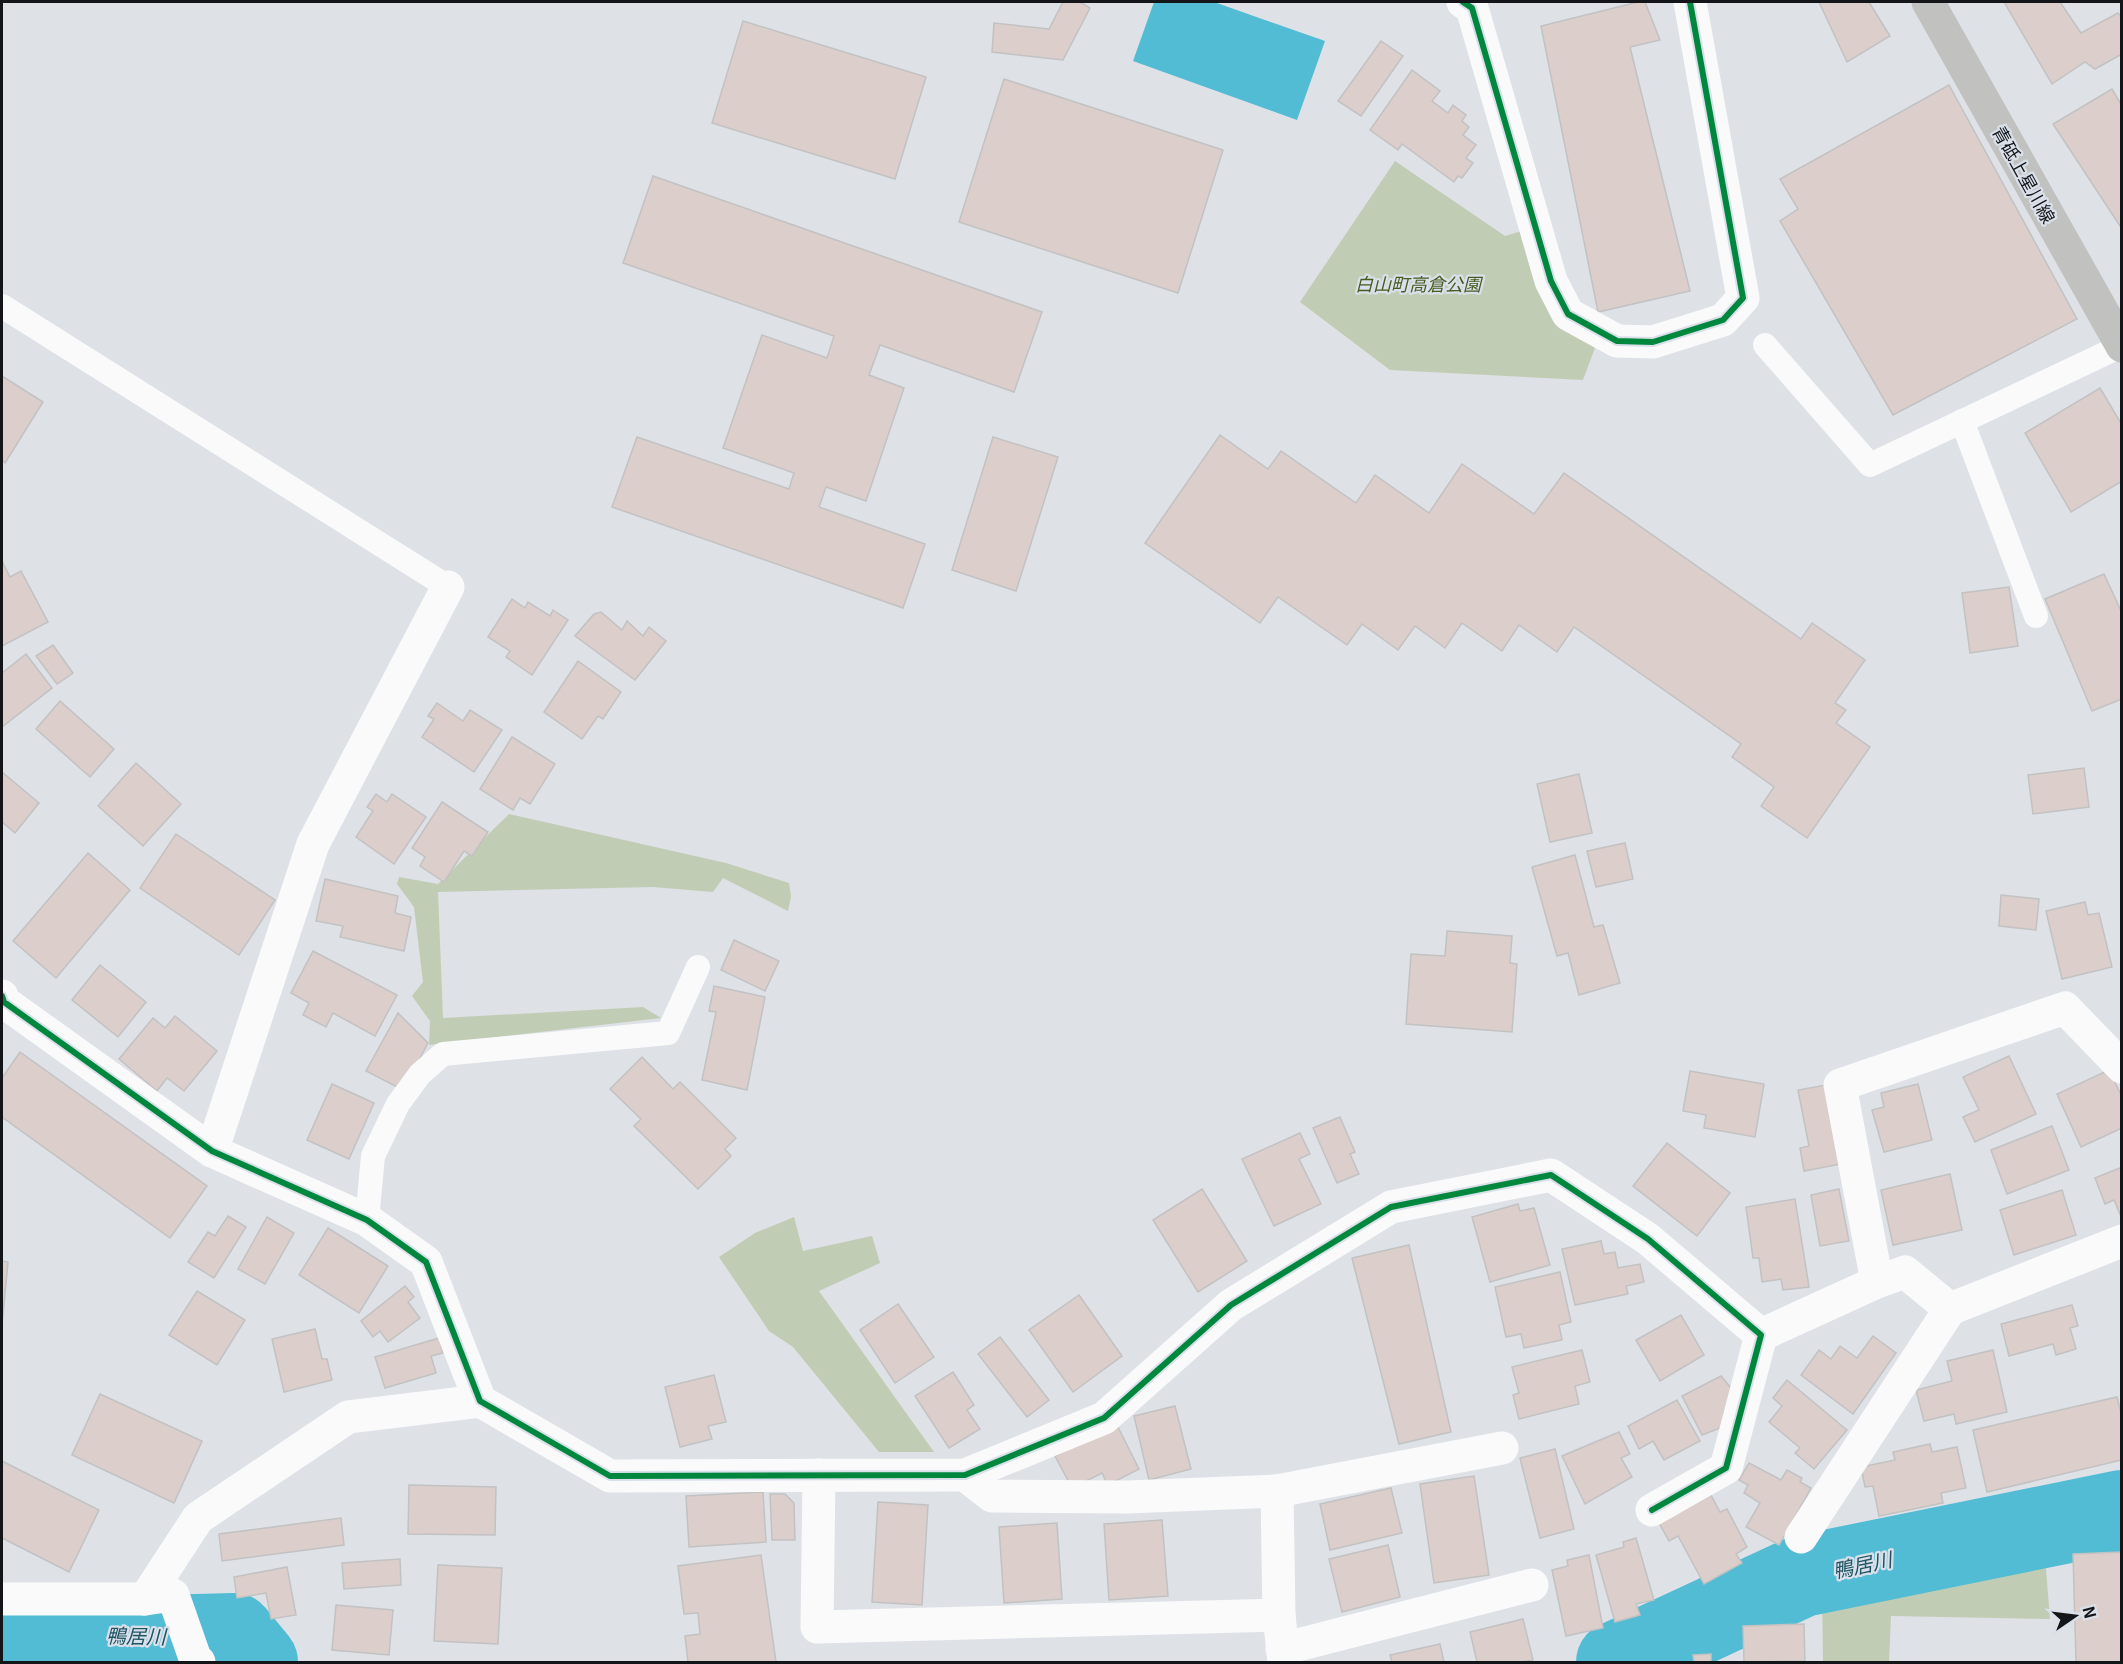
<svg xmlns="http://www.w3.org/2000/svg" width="2123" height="1664" font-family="Georgia,'Noto Sans JP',serif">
<rect width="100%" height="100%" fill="#dee1e6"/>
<g fill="#c0cdb4">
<path d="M1395 161 1505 236 1525 230 1596 345 1583 380 1390 370 1300 302Z"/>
<path d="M509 814 726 863 789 883 791 896 788 911 723 878 713 892 653 887 438 892 443 1018 643 1007 661 1018 429 1045 430 1021 412 996 423 982 414 907 397 884 399 877 438 884Z"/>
<path d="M794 1217 803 1251 872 1236 880 1263 819 1291 934 1452H879L793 1347 769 1331 719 1257 755 1233Z"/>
<path d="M2044 1544 2050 1619 1891 1616 1889 1662H1823L1822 1588Z"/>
</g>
<path fill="#51bcd4" d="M1154 2H1214L1325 41 1297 120 1133 61Z"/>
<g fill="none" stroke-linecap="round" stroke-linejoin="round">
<g stroke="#51bcd4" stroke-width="82">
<path d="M2 1631 158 1636 234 1634 257 1662"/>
<path d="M1617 1662 1802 1576 2122 1511"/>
</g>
</g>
<g fill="#dbcecb" stroke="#c2c2c3" stroke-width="1.5">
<path d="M1063 2H1080L1090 8 1063 60 992 52 994 23 1049 29Z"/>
<path d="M1638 2H1645L1660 40 1630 47 1690 291 1598 312 1541 26Z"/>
<path d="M1819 2H1869L1890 36 1847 62Z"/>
<path d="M2004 2H2060L2081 33 2118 13 2122 18V54L2095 69 2085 62 2052 84Z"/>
<path d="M743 21 926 77 895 179 712 123Z"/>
<path d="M1381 41 1403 56 1361 116 1338 101Z"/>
<path d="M1412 70 1440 91 1432 101 1448 113 1453 105 1466 115 1462 121 1469 127 1463 135 1476 145 1466 158 1473 163 1462 178 1458 176 1454 182 1402 144 1398 150 1370 130Z"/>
<path d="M1004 79 1223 150 1178 293 959 222Z"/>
<path d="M1949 85 2077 319 1893 415 1780 221 1798 209 1780 179Z"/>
<path d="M2112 89 2122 106V229L2053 124Z"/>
<path d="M653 176 1042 312 1014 392 880 345 869 375 904 388 866 501 826 487 819 507 925 544 903 608 612 507 637 437 789 489 794 473 723 448 762 335 827 358 834 336 623 263Z"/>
<path d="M2 376 43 402 5 463 2 460Z"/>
<path d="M2100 388 2122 425V481L2071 512 2025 433Z"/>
<path d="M1220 435 1268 469 1281 451 1356 503 1375 475 1429 513 1462 464 1534 514 1564 473 1801 639 1812 623 1865 660 1835 703 1846 710 1836 723 1870 747 1807 838 1761 806 1774 787 1732 757 1741 744 1574 627 1557 652 1519 625 1502 651 1462 623 1445 648 1415 626 1398 650 1362 624 1347 645 1278 597 1260 623 1145 543Z"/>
<path d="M993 437 1058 457 1016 591 952 570Z"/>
<path d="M2 561 10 577 21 571 48 622 2 646Z"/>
<path d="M2104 574 2122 613V699L2092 711 2045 599Z"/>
<path d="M2009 587 2018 646 1970 653 1962 593Z"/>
<path d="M512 599 525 608 528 602 550 616 553 610 568 620 532 675 506 657 510 651 488 637Z"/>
<path d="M601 612 622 630 627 621 643 636 649 627 666 641 635 680 575 636 594 614Z"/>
<path d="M53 645 73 673 57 684 36 656Z"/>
<path d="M26 654 52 688 2 727V673Z"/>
<path d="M578 661 621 692 603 719 598 716 582 739 544 712Z"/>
<path d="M60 701 114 749 90 777 36 729Z"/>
<path d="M437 703 463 721 470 710 502 730 474 772 422 737 434 719 428 716Z"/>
<path d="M512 737 555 764 530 804 520 798 513 810 480 789Z"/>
<path d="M136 763 181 804 143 846 98 806Z"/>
<path d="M2084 768 2089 807 2033 814 2028 775Z"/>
<path d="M2 772 39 803 15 833 2 822Z"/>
<path d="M1579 774 1592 833 1550 842 1537 784Z"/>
<path d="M376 794 387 802 392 794 426 817 394 864 356 837 373 811 367 807Z"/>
<path d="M442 802 488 832 472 856 464 851 444 882 420 866 425 857 412 848Z"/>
<path d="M176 834 275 900 239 955 140 888Z"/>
<path d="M1625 843 1633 879 1596 887 1587 851Z"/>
<path d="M88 853 130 890 56 978 13 941Z"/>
<path d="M1575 855 1594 927 1603 925 1620 983 1579 995 1568 953 1557 956 1532 867Z"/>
<path d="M325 879 398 896 395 913 411 917 404 951 340 937 343 926 316 921Z"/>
<path d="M2001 895 2039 899 2036 930 1999 926Z"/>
<path d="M2085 902 2088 915 2099 913 2112 967 2062 979 2046 911Z"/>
<path d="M1447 931 1512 936 1510 963 1517 964 1512 1032 1406 1024 1411 954 1445 956Z"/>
<path d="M734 940 779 961 765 991 721 970Z"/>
<path d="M313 951 397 995 375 1036 333 1013 326 1027 303 1015 309 1003 291 993Z"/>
<path d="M100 965 146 1002 118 1037 72 1000Z"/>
<path d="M714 986 765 997 747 1090 702 1080 716 1012 709 1011Z"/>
<path d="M398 1013 428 1043 403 1090 366 1071Z"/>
<path d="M175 1016 217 1051 184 1091 167 1078 157 1091 119 1059 153 1018 165 1028Z"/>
<path d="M20 1052 207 1186 170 1238 2 1117V1078Z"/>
<path d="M2009 1056 2036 1114 1975 1142 1963 1117 1979 1110 1963 1077Z"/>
<path d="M642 1057 673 1089 680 1082 736 1138 725 1149 731 1156 698 1189 634 1126 641 1119 610 1089Z"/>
<path d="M2109 1070 2122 1097V1128L2081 1147 2057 1094Z"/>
<path d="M1690 1071 1764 1084 1755 1137 1704 1128 1706 1115 1683 1111Z"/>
<path d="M332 1084 374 1103 349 1159 307 1140Z"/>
<path d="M1918 1084 1932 1140 1884 1152 1872 1110 1884 1107 1881 1093Z"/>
<path d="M1826 1085 1841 1164 1804 1171 1800 1148 1809 1146 1798 1090Z"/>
<path d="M1340 1117 1355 1152 1350 1154 1359 1174 1337 1183 1313 1128Z"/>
<path d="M2052 1126 2069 1170 2007 1194 1991 1150Z"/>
<path d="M1300 1133 1310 1154 1299 1159 1321 1204 1274 1226 1242 1159Z"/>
<path d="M1667 1143 1730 1193 1697 1236 1633 1186Z"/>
<path d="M2122 1167V1219L2114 1200 2105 1204 2095 1178Z"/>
<path d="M1950 1174 1962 1230 1893 1245 1881 1190Z"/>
<path d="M1202 1189 1247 1261 1198 1292 1153 1220Z"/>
<path d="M1839 1189 1849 1241 1820 1246 1811 1195Z"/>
<path d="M2062 1190 2076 1235 2014 1255 2000 1210Z"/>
<path d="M1795 1199 1809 1287 1783 1290 1781 1279 1762 1282 1759 1258H1753L1746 1207Z"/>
<path d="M1518 1204 1520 1211 1534 1208 1550 1265 1490 1282 1472 1217Z"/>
<path d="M228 1216 246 1227 214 1278 188 1262 208 1232 215 1236Z"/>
<path d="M267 1217 294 1233 265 1284 238 1269Z"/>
<path d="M328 1228 388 1266 359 1313 299 1275Z"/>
<path d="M1601 1241 1604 1254 1615 1252 1618 1268 1640 1264 1644 1282 1626 1286 1628 1294 1575 1305 1562 1249Z"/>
<path d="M1409 1245 1451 1432 1399 1444 1352 1258Z"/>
<path d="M2 1261 8 1262 2 1325Z"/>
<path d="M1560 1272 1571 1322 1559 1325 1562 1340 1524 1348 1521 1334 1506 1337 1495 1287Z"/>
<path d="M405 1286 414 1297 408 1302 420 1318 388 1342 380 1331 373 1337 361 1321Z"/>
<path d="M197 1291 245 1320 217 1365 169 1335Z"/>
<path d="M1079 1295 1122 1356 1073 1392 1029 1330Z"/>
<path d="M898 1304 934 1357 895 1383 860 1330Z"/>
<path d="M2072 1305 2078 1326 2070 1328 2076 1349 2056 1355 2053 1344 2009 1356 2001 1324Z"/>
<path d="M1681 1315 1704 1355 1660 1381 1636 1340Z"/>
<path d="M315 1329 322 1359H327L332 1380 284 1392 272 1339Z"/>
<path d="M1873 1336 1896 1353 1853 1414 1801 1375 1819 1350 1831 1359 1840 1346 1857 1358Z"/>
<path d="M1000 1337 1049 1400 1027 1417 978 1354Z"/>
<path d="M439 1338 443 1353 431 1356 436 1373 385 1388 375 1357Z"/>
<path d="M1582 1350 1590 1382 1575 1386 1579 1404 1519 1419 1513 1395 1519 1393 1512 1367Z"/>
<path d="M1993 1350 2007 1412 1956 1424 1954 1414 1924 1421 1916 1390 1952 1381 1947 1361Z"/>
<path d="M953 1372 974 1405 967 1410 980 1429 949 1448 915 1396Z"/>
<path d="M714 1375 726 1422 708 1426 712 1439 680 1447 665 1387Z"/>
<path d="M1721 1376 1731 1388 1720 1428 1702 1435 1682 1396Z"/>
<path d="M1787 1380 1847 1430 1814 1469 1795 1453 1800 1448 1769 1422 1782 1406 1773 1398Z"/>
<path d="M100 1394 202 1441 174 1503 72 1455Z"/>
<path d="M2117 1397 2122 1417V1460L1987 1492 1973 1430Z"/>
<path d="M1677 1400 1700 1441 1664 1460 1653 1441 1639 1449 1628 1426Z"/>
<path d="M1175 1406 1191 1469 1149 1480 1134 1416Z"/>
<path d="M1117 1425 1139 1469 1108 1485 1102 1473 1072 1488 1055 1456Z"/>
<path d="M1619 1432 1630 1454 1621 1458 1632 1477 1585 1504 1562 1456Z"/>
<path d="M1930 1444 1932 1452 1957 1447 1966 1488 1941 1493 1943 1503 1879 1516 1873 1486 1865 1487 1861 1467 1895 1460 1893 1452Z"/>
<path d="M1555 1449 1574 1529 1540 1538 1520 1458Z"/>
<path d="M2 1461 99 1510 69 1572 2 1538Z"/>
<path d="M1749 1463 1781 1480 1787 1470 1802 1478 1800 1482 1811 1488 1779 1545 1746 1527 1760 1503 1744 1493 1748 1485 1739 1480Z"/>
<path d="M1474 1476 1489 1575 1434 1583 1420 1484Z"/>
<path d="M409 1485 496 1487 495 1535 408 1534Z"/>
<path d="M1391 1488 1402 1533 1330 1550 1320 1504Z"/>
<path d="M763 1492 766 1542 689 1547 686 1496Z"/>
<path d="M770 1494H785L794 1503 795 1540H772Z"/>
<path d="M1711 1495 1720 1512 1727 1509 1747 1547 1736 1554 1742 1563 1704 1584 1678 1536 1669 1541 1659 1523Z"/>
<path d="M878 1502 928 1505 922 1605 872 1602Z"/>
<path d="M341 1518 344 1545 222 1561 219 1534Z"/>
<path d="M1162 1520 1168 1596 1109 1600 1104 1524Z"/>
<path d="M1057 1523 1062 1599 1004 1603 999 1527Z"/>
<path d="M1636 1538 1654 1600 1636 1604 1640 1615 1615 1622 1596 1555 1624 1547 1623 1542Z"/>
<path d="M1388 1545 1400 1597 1342 1612 1329 1559Z"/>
<path d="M2121 1552 2122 1662H2076L2073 1554Z"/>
<path d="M761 1555 776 1662H688L685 1636 700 1634 698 1613 684 1614 678 1566Z"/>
<path d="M1589 1555 1603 1628 1566 1636 1552 1570 1568 1566 1567 1560Z"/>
<path d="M400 1559 401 1585 344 1589 342 1563Z"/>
<path d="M438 1565 502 1568 498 1644 434 1641Z"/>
<path d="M287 1567 296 1615 271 1619 266 1593 237 1598 234 1577Z"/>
<path d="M336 1605 393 1610 389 1655 332 1650Z"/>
<path d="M1523 1619 1533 1660 1521 1662H1477L1470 1632Z"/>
<path d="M1804 1624 1805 1661 1744 1662 1743 1626Z"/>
<path d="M1440 1644 1444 1662H1392L1390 1655Z"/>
<path d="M1711 1654V1662H1694L1693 1655Z"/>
</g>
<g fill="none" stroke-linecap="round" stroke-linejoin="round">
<g stroke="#fafafb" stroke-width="24">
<path d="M2 306 448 587"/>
<path d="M1765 345 1870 465 2121 346"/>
<path d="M1962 421 2036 616"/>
<path d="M367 1220 373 1156 398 1104 420 1074 443 1054 668 1033 698 967"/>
</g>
<g stroke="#fafafb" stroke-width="33">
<path d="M1463 2 1472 8 1551 281 1568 314 1617 341 1653 342 1723 320 1743 298 1690 2"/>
<path d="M2 996 4 1002 212 1151 367 1220 426 1262 480 1401 610 1476 965 1475 1104 1418 1231 1305 1391 1207 1551 1175 1648 1239 1761 1335 1726 1468 1652 1510"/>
<path d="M212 1151 313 844 448 587"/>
<path d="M1877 1282 1840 1085 2065 1008 2122 1067"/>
<path d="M1761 1335 1877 1282 1905 1272 1950 1309 2122 1241"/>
<path d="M819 1475 817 1627 1279 1615"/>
<path d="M965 1475 992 1496 1127 1497 1277 1491"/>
<path d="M1801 1537 1950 1309"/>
<path d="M2 1599H145L198 1518 348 1417 480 1401"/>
<path d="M145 1599 173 1595 195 1658 199 1662"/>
<path d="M1282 1649 1532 1585"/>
<path d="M1284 1662 1279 1615 1277 1491 1502 1448"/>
</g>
<path stroke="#c1c1c0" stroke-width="33" d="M1928 2 2122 346"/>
<g stroke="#dae0ea" stroke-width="10">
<g id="cycleway">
<path d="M1463 2 1472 8 1551 281 1568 314 1617 341 1653 342 1723 320 1743 298 1690 2"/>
<path d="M2 996 4 1002 212 1151 367 1220 426 1262 480 1401 610 1476 965 1475 1104 1418 1231 1305 1391 1207 1551 1175 1648 1239 1761 1335 1726 1468 1652 1510"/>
</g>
</g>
<use href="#cycleway" stroke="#00873e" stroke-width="6"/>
</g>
<g text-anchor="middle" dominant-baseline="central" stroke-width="4.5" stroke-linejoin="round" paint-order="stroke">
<g font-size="18" fill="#131518" stroke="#dae0ea">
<text transform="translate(2025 174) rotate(61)">青砥上星川線</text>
</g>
<g font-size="18" font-style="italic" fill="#465c1f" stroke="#dae0ea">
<text x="1418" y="283">白山町高倉公園</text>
</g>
<g font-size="20" font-style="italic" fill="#1f5463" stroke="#dae0ea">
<text transform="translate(1862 1564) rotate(-12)">鴨居川</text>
<text transform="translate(136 1635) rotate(1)">鴨居川</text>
</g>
</g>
<rect width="2123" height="1664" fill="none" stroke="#131518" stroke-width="6"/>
<g transform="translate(2075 1616) rotate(76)" stroke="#dae0ea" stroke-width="4.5" paint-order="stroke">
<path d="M0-4.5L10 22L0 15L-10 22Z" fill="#131518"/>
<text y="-9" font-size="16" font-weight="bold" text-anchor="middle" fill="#131518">N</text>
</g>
</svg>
